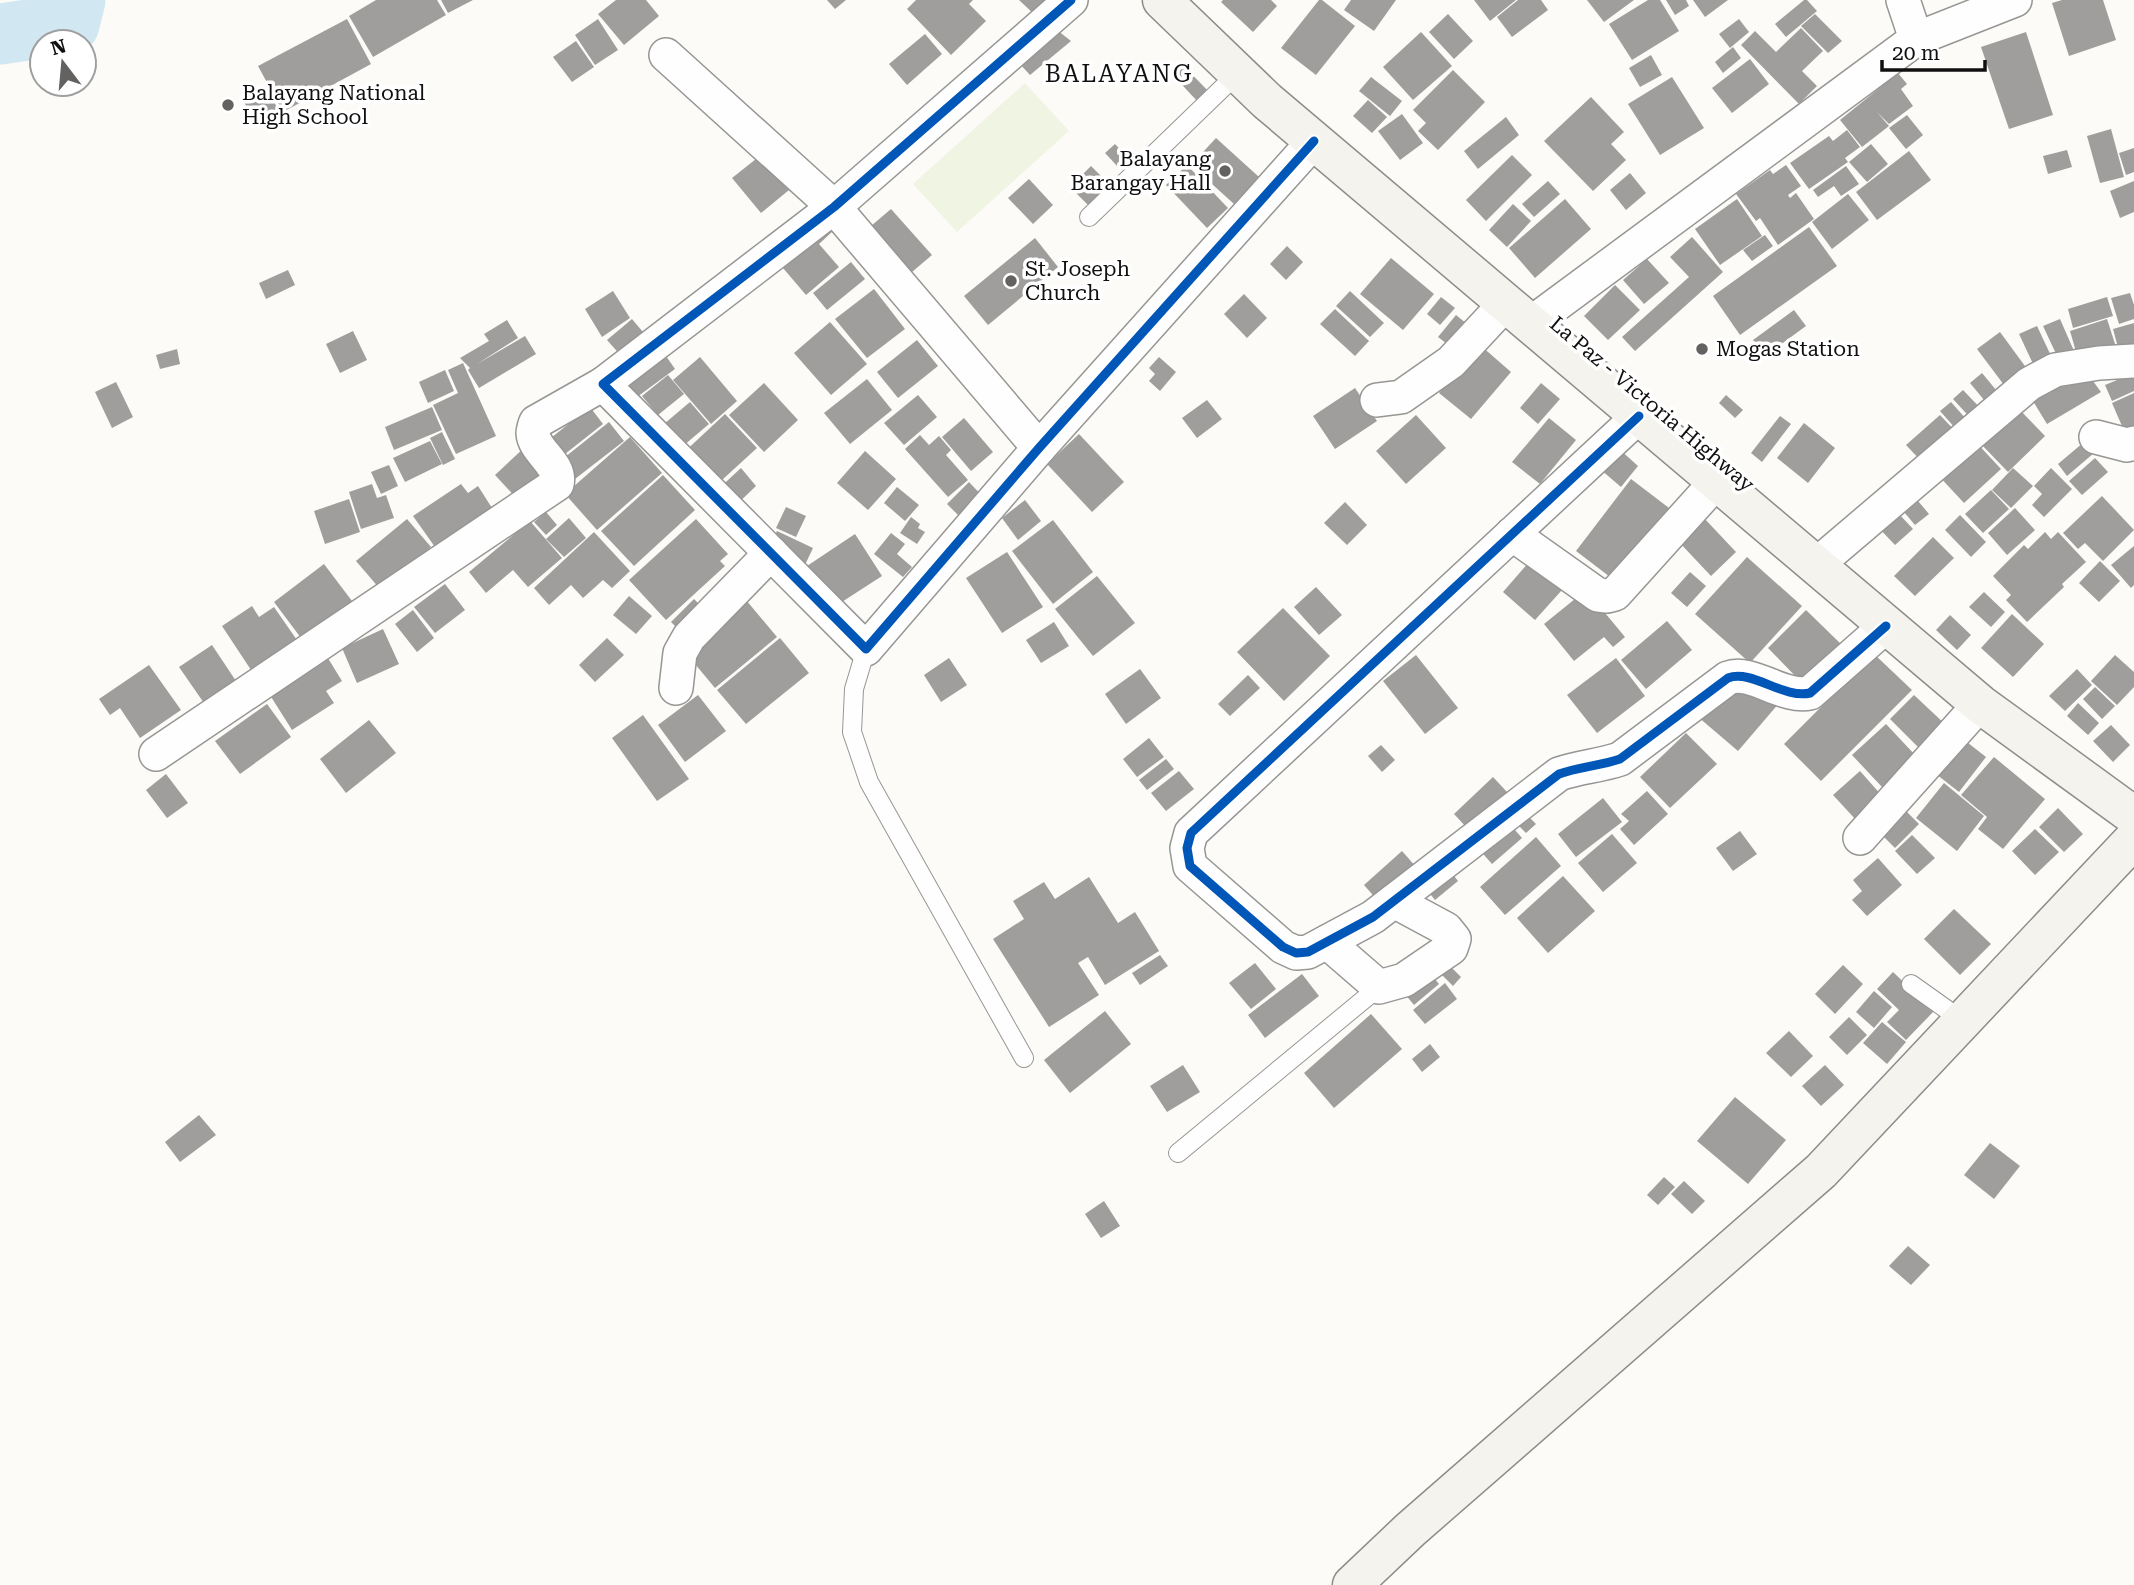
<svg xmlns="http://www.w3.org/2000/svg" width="2134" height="1585" font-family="'Roboto Serif',serif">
<rect width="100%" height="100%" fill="#fcfbf7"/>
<path fill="#eff4e3" d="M1025 83 1069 131 957 232 913 184Z"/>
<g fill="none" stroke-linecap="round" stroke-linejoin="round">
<path stroke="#d1e8f2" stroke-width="61" d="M0 34 69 24 75 0"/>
</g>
<g fill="#a09e9c">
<path d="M376 0H437L446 15 373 57 349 16Z"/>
<path d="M441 0H473L448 13Z"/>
<path d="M616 0H646L659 16 624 45 598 14Z"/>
<path d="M827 0H846L835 9Z"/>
<path d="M916 0H973L969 4 986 21 951 55 907 9Z"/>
<path d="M1019 0H1051L1036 16Z"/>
<path d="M1223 0H1271L1277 6 1253 32 1221 2Z"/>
<path d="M1319 0H1322L1355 26 1316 75 1281 48Z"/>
<path d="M1351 0H1396L1374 31 1344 10Z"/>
<path d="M1474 0H1516L1490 21Z"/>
<path d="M1518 0H1541L1548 10 1512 37 1497 17Z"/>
<path d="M1587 0H1634L1604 22Z"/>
<path d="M1648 0H1660L1679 31 1632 60 1609 24Z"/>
<path d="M1666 0H1686L1689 6 1675 15Z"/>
<path d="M1693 0H1728L1705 17Z"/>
<path d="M1804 0H1807L1817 11 1786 37 1775 24Z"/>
<path d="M2062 0H2103L2116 40 2069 56 2052 3Z"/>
<path d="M1448 14 1473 41 1454 59 1429 32Z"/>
<path d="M1815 14 1842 41 1828 53 1801 26Z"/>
<path d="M347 19 371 64 283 112 258 66Z"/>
<path d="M598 19 618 50 595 65 575 35Z"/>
<path d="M1739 19 1749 32 1730 48 1719 34Z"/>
<path d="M1801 28 1823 51 1802 71 1817 86 1799 104 1741 45 1755 31 1776 52Z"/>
<path d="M1057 30 1071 41 1030 75 1019 63Z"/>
<path d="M1421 32 1452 66 1413 100 1383 67Z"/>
<path d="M2026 32 2053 115 2009 129 1981 47Z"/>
<path d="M925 34 942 54 907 85 889 64Z"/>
<path d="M576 41 594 67 572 82 553 57Z"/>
<path d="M1733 47 1741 58 1723 73 1715 62Z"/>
<path d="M1651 55 1662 75 1640 87 1629 68Z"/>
<path d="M1750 59 1769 84 1732 113 1712 88Z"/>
<path d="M1181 63 1210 93 1199 103 1170 72Z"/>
<path d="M1453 70 1485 102 1438 150 1418 131 1426 123 1413 110Z"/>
<path d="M1898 73 1907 84 1901 89 1913 106 1889 124 1877 112 1889 126 1862 147 1840 120Z"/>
<path d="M1371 77 1402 101 1390 116 1359 91Z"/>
<path d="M1672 77 1704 128 1660 155 1628 104Z"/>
<path d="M267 90 278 109 254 121 244 102Z"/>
<path d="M1591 97 1624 132 1611 144 1626 160 1593 191 1544 141Z"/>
<path d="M1368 100 1387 117 1372 133 1353 116Z"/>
<path d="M1402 114 1423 143 1400 160 1378 131Z"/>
<path d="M1907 115 1923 135 1906 149 1889 128Z"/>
<path d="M1506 117 1519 135 1478 169 1464 151Z"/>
<path d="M2111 129 2124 177 2100 183 2087 136Z"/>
<path d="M1847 130 1860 147 1845 158 1848 162 1809 189 1790 163 1829 136 1833 141Z"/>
<path d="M1216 138 1259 177 1234 204 1191 165Z"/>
<path d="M1115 144 1129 159 1119 168 1105 153Z"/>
<path d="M1871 144 1888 164 1867 182 1849 162Z"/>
<path d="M2134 148V172L2126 175 2119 153Z"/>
<path d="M2067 150 2072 167 2048 174 2043 156Z"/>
<path d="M1909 151 1931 180 1877 220 1856 192Z"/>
<path d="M761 155 789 190 761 213 732 178Z"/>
<path d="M1512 155 1532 175 1486 221 1466 200Z"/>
<path d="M1187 165 1228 208 1207 228 1166 185Z"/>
<path d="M1786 165 1801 186 1788 195 1790 198 1796 193 1814 219 1778 245 1760 218 1756 221 1736 194 1770 170 1773 174Z"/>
<path d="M1091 166 1109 184 1088 205 1070 187Z"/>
<path d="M1846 166 1859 184 1841 196 1834 186 1818 197 1813 190Z"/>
<path d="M1630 173 1646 193 1626 210 1610 190Z"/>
<path d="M1029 179 1053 205 1033 224 1008 198Z"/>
<path d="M1548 181 1560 194 1534 217 1522 204Z"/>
<path d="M2134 181V212L2120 218 2110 191Z"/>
<path d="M1848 194 1869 220 1832 249 1812 222Z"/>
<path d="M1565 199 1591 229 1535 278 1509 248Z"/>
<path d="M1737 199 1762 236 1720 265 1695 229Z"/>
<path d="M1513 204 1531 221 1507 247 1489 230Z"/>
<path d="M891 209 932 255 912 272 871 226Z"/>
<path d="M822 220 833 231 819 244 839 267 806 295 783 268 817 240Z"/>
<path d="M1809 227 1837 266 1740 335 1713 296Z"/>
<path d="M1765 235 1773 246 1752 261 1743 250Z"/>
<path d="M1692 237 1723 272 1635 351 1622 337 1689 277 1670 257Z"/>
<path d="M1035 238 1058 267 988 325 964 296Z"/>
<path d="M1287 246 1303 262 1286 280 1270 264Z"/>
<path d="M1391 258 1434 294 1403 330 1360 294Z"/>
<path d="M1647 259 1669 283 1644 304 1623 280Z"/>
<path d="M851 262 865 279 827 310 813 293Z"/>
<path d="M288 270 295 285 266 299 259 283Z"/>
<path d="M1615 285 1640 310 1608 340 1584 316Z"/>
<path d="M874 289 905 329 867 358 835 319Z"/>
<path d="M613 291 630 318 602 337 585 309Z"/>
<path d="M1350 291 1384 323 1370 337 1336 306Z"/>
<path d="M2130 293 2134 305V319L2119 324 2111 298Z"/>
<path d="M1244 294 1267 318 1247 338 1224 314Z"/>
<path d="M1441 297 1455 308 1440 325 1427 314Z"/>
<path d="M2107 297 2113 316 2073 328 2068 309Z"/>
<path d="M1335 309 1369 341 1355 356 1320 324Z"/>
<path d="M1794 310 1806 326 1765 356 1753 340Z"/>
<path d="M1456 315 1472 328 1455 350 1438 337Z"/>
<path d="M632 319 648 338 623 358 607 340Z"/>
<path d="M2060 319 2074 351 2058 358 2043 326Z"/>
<path d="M2107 319 2117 350 2079 362 2070 331Z"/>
<path d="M507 320 518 338 477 364 525 336 536 354 479 388 468 370 470 368 460 358 489 341 484 334Z"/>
<path d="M830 322 867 364 831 395 794 353Z"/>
<path d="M2134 323V352L2120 355 2113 329Z"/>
<path d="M2037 326 2053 360 2035 368 2019 334Z"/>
<path d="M353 331 367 360 340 373 326 344Z"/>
<path d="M2000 332 2033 377 2010 393 1977 349Z"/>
<path d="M917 340 938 366 898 398 877 372Z"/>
<path d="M1480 345 1511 372 1471 419 1439 393Z"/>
<path d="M177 349 180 364 160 369 156 355Z"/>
<path d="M666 356 675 369 633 400 624 388Z"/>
<path d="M700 357 737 401 711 424 673 380Z"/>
<path d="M1159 357 1176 372 1160 391 1149 381 1155 374 1149 368Z"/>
<path d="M463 363 496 436 456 454 433 405 458 393 448 370Z"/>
<path d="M445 370 454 391 428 403 419 382Z"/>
<path d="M2085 370 2101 392 2047 424 2028 393Z"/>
<path d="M1982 373 2001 396 1989 406 1970 383Z"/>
<path d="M2134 373V391L2112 401 2105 385Z"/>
<path d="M668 375 684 394 658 415 642 396Z"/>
<path d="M867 379 892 410 850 444 824 413Z"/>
<path d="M116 382 133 417 112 428 95 392Z"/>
<path d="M764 383 798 420 764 452 729 415Z"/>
<path d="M1541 383 1560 399 1538 424 1520 408Z"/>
<path d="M1355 388 1377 421 1335 449 1313 416Z"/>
<path d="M1963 390 1985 413 1975 423 1953 399Z"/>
<path d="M2134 393V429L2125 433 2112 403Z"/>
<path d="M918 395 937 417 904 445 884 423Z"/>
<path d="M1726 395 1743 410 1735 418 1719 403Z"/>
<path d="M1207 400 1222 419 1197 438 1182 418Z"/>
<path d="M690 402 709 424 683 446 664 424Z"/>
<path d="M1951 402 1974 428 1963 437 1940 411Z"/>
<path d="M2016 406 2045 436 2008 472 1979 442Z"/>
<path d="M432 407 442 430 394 450 385 427Z"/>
<path d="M590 407 603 424 560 458 547 441Z"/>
<path d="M725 414 757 448 711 490 680 456Z"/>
<path d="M1416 415 1446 448 1406 484 1376 451Z"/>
<path d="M1940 415 1958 434 1924 464 1906 445Z"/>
<path d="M1780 416 1791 424 1762 462 1751 453Z"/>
<path d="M964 418 993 452 971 471 942 437Z"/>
<path d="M1549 418 1576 440 1540 484 1512 462Z"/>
<path d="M609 422 624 441 575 479 560 461Z"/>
<path d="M1804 423 1835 448 1808 483 1777 458Z"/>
<path d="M442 432 455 459 443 465 430 438Z"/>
<path d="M1079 434 1124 482 1092 512 1047 464Z"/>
<path d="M920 435 929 445 939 436 951 450 946 455 968 480 948 497 905 449Z"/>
<path d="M630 437 662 473 597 530 565 494Z"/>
<path d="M1974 440 2001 469 1964 503 1937 474Z"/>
<path d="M430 441 442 464 405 482 393 458Z"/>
<path d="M2084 442 2094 453 2067 476 2058 464Z"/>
<path d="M525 447 551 477 521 503 495 475Z"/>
<path d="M1618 448 1638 466 1621 487 1600 469Z"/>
<path d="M865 451 896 479 868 510 837 483Z"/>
<path d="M2095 458 2108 472 2082 495 2069 481Z"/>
<path d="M389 465 398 486 381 494 371 472Z"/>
<path d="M741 468 756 486 731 510 714 493Z"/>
<path d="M2013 468 2033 486 2011 508 1992 490Z"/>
<path d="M2051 468 2072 489 2044 517 2032 505 2042 494 2034 486Z"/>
<path d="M663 475 695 510 634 566 601 531Z"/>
<path d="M1631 479 1673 511 1618 583 1576 551Z"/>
<path d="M969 482 988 502 966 523 947 504Z"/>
<path d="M372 484 377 498 386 495 394 518 361 529 349 492Z"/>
<path d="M461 484 468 493 478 486 492 508 435 547 413 516Z"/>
<path d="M897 487 919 505 905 521 884 503Z"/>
<path d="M1991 490 2009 509 1983 533 1965 514Z"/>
<path d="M2102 496 2134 530 2103 561 2085 543 2078 549 2063 533Z"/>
<path d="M349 499 360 532 325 544 314 511Z"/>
<path d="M1025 500 1041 521 1018 540 1002 518Z"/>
<path d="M1918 501 1929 514 1915 525 1904 512 1900 515 1913 529 1895 545 1875 524 1907 511Z"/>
<path d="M1345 502 1367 525 1347 545 1324 523Z"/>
<path d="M786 507 806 516 796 537 776 528Z"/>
<path d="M2015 508 2035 530 2007 555 1988 533Z"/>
<path d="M546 512 557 525 546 535 534 522Z"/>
<path d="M1960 515 1986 542 1971 557 1945 530Z"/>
<path d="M911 517 920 524 918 528 925 532 917 544 900 533Z"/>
<path d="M1703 517 1736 552 1711 576 1678 541Z"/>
<path d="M569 518 586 538 564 557 546 539Z"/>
<path d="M407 519 431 547 380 589 356 561Z"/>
<path d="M696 519 728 554 720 561 725 566 666 620 629 580Z"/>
<path d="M1053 520 1093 572 1053 604 1012 551Z"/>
<path d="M530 521 562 558 528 587 513 570 486 593 469 572Z"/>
<path d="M777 531 813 548 804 567 767 550Z"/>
<path d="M594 532 630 571 612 588 603 580 583 598 571 585 549 605 534 588Z"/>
<path d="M2045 532 2051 539 2058 532 2086 562 2062 584 2064 587 2027 622 2006 600 2011 595 1993 576 2024 545 2028 549Z"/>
<path d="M891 533 905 544 897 554 912 567 903 577 874 554Z"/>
<path d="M855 534 882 576 831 609 804 568Z"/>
<path d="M1933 537 1954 558 1915 596 1894 576Z"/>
<path d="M2134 546V585L2131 588 2111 565Z"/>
<path d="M1007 552 1043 607 1002 633 966 578Z"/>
<path d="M1747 557 1802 606 1750 663 1695 614Z"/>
<path d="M1530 561 1562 590 1535 620 1503 592Z"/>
<path d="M2100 561 2120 581 2099 602 2079 583Z"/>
<path d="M324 564 352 601 301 638 274 602Z"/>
<path d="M1690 572 1706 586 1687 607 1671 593Z"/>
<path d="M1097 576 1135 623 1093 656 1055 609Z"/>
<path d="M445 584 465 610 435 633 414 607Z"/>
<path d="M1316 587 1342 615 1319 635 1294 607Z"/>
<path d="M1586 590 1625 637 1613 647 1604 637 1574 661 1544 624Z"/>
<path d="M1984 592 2005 612 1991 627 1969 607Z"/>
<path d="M629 596 652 616 636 634 613 615Z"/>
<path d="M694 599 706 611 683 634 671 622Z"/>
<path d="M746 600 777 637 715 688 685 652Z"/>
<path d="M252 606 259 617 274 607 299 643 253 673 222 626Z"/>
<path d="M1283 608 1330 656 1284 701 1237 652Z"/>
<path d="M413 610 434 638 417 652 395 624Z"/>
<path d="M1806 610 1843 646 1804 685 1768 648Z"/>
<path d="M2012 614 2044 644 2013 677 1981 648Z"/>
<path d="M1950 615 1971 635 1957 650 1936 630Z"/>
<path d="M1667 621 1692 650 1646 689 1621 660Z"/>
<path d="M1054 622 1069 646 1041 663 1026 640Z"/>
<path d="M383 629 399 664 357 683 342 648Z"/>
<path d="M607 638 624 655 595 682 579 665Z"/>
<path d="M780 638 809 673 746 724 717 690Z"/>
<path d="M212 645 238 684 206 706 179 667Z"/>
<path d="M1874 654 1912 690 1821 781 1784 744Z"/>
<path d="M326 655 342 681 326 691 334 703 292 730 268 692Z"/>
<path d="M1416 655 1458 708 1425 734 1383 681Z"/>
<path d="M2115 655 2134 672V687L2117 705 2091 681Z"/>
<path d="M949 658 967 685 941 702 924 675Z"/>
<path d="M1616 658 1645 696 1597 733 1567 695Z"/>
<path d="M149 665 181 710 140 738 120 708 110 715 99 699Z"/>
<path d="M1738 667 1780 702 1738 751 1697 716Z"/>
<path d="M1140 669 1161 698 1126 724 1105 694Z"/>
<path d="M2077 669 2092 685 2065 711 2049 696Z"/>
<path d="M1248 675 1260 688 1230 716 1218 704Z"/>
<path d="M2095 687 2115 706 2102 719 2083 699Z"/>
<path d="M698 695 726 731 685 762 658 725Z"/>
<path d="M1914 695 1947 726 1922 751 1890 719Z"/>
<path d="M2078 703 2099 723 2088 735 2067 716Z"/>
<path d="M267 704 291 737 240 774 215 741Z"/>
<path d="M643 715 689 779 657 801 612 738Z"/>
<path d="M369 720 396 753 346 793 320 759Z"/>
<path d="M1886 724 1916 756 1882 787 1852 755Z"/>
<path d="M2111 725 2130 745 2113 762 2093 741Z"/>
<path d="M1686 733 1717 764 1670 808 1640 777Z"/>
<path d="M1149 738 1164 757 1137 777 1123 759Z"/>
<path d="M1963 739 1986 757 1959 792 1936 774Z"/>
<path d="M1381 745 1395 760 1382 772 1368 756Z"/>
<path d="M1994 757 2045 799 2003 849 1978 829 1987 817 1961 795Z"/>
<path d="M1166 759 1174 769 1147 790 1139 780Z"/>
<path d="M1179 771 1194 789 1166 811 1151 793Z"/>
<path d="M1860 771 1883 797 1857 821 1833 795Z"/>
<path d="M166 774 188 803 167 818 146 790Z"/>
<path d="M1493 777 1507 792 1468 829 1454 814Z"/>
<path d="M1944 783 1984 816 1957 851 1916 818Z"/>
<path d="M1647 791 1668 814 1634 845 1620 829 1629 821 1621 814Z"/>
<path d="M1603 798 1622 822 1576 857 1558 834Z"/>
<path d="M2058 808 2083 834 2064 852 2039 827Z"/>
<path d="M1521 809 1536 824 1526 833 1511 818Z"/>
<path d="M1905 810 1919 824 1895 848 1881 834Z"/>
<path d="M1507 821 1522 838 1492 864 1477 847Z"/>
<path d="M2035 829 2059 852 2035 875 2012 851Z"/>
<path d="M1740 831 1757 854 1733 871 1716 848Z"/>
<path d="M1612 834 1637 863 1603 892 1578 863Z"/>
<path d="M1912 835 1935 858 1917 874 1895 851Z"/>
<path d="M1536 837 1561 866 1505 915 1480 887Z"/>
<path d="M1402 851 1417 868 1379 902 1364 885Z"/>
<path d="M1878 858 1902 885 1867 916 1852 900 1862 891 1853 880Z"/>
<path d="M1447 867 1458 881 1435 900 1423 885Z"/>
<path d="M1563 876 1595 911 1548 953 1517 918Z"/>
<path d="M1089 877 1118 923 1135 912 1159 951 1105 985 1088 957 1078 963 1099 995 1049 1027 993 939 1024 919 1013 901 1044 882 1055 899Z"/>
<path d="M1954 909 1991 944 1960 975 1924 939Z"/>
<path d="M1160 955 1168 966 1140 985 1132 973Z"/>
<path d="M1445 961 1461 977 1453 986 1436 969Z"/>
<path d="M1255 963 1276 989 1251 1009 1229 983Z"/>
<path d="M1843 965 1863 984 1835 1014 1815 994Z"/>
<path d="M1429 972 1439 984 1414 1005 1404 993Z"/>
<path d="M1893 972 1934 1011 1906 1040 1887 1022 1899 1010 1877 989Z"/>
<path d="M1302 974 1319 996 1265 1038 1248 1015Z"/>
<path d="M1445 983 1457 999 1425 1024 1413 1010Z"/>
<path d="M1874 991 1892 1007 1874 1028 1856 1012Z"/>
<path d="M1105 1011 1131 1044 1070 1093 1044 1060Z"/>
<path d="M1371 1014 1402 1049 1334 1108 1304 1073Z"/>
<path d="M1849 1017 1867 1035 1847 1055 1829 1037Z"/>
<path d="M1882 1022 1906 1042 1887 1064 1863 1043Z"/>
<path d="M1789 1031 1813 1056 1791 1077 1766 1053Z"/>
<path d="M1430 1044 1440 1057 1422 1072 1412 1059Z"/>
<path d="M1183 1065 1200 1092 1167 1112 1150 1086Z"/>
<path d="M1825 1065 1844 1085 1821 1106 1802 1086Z"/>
<path d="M1735 1097 1786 1140 1748 1184 1697 1141Z"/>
<path d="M199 1115 216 1135 180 1162 165 1142Z"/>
<path d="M1990 1143 2020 1166 1994 1199 1964 1175Z"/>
<path d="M1664 1177 1675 1187 1658 1205 1647 1195Z"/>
<path d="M1684 1181 1705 1201 1692 1214 1671 1194Z"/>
<path d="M1104 1201 1120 1226 1101 1238 1085 1214Z"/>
<path d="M1908 1246 1930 1265 1911 1285 1889 1266Z"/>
</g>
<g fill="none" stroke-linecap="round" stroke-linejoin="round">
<g stroke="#969694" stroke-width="20">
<g id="lane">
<path d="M1089 217 1238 73"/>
<path d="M866 649 854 689 852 732 869 782 1024 1058"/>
<path d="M1911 984 1963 1021"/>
<path d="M1178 1153 1379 987"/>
</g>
</g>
<g stroke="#969694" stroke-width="36">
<g id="street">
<path d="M1071 0 834 207 603 384 866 649 1039 448 1314 141"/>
<path d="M1903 0 1916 39"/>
<path d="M666 55 834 207 1039 448"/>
<path d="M1530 324 1916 39 2015 0"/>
<path d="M1377 400 1401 397 1451 362 1506 303"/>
<path d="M1639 416 1191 833 1187 848 1190 866 1283 947 1296 953 1308 952 1373 917 1559 774C1579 767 1599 766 1620 759L1728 678C1752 669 1783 699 1810 693L1886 626"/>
<path d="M2096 437 2127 445 2134 443"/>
<path d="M1512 534 1598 595 1607 596 1615 594 1716 482"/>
<path d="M1815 566 2029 384 2055 370 2099 363 2134 361"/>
<path d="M676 688 680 653 689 637 771 553"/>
<path d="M156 754 557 484C562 464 534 452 533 433 533 431 535 423 536 422L603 384"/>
<path d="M1860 838 1980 704"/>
<path d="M1327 942 1379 987 1404 980 1451 948 1454 939 1446 929 1394 901"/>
</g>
</g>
<g stroke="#8d8c8b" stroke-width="41">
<g id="secondary">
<path d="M1162 0 1267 101 1980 704 2134 816"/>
<path d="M1352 1585 1410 1530 1821 1171 2134 839"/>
</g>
</g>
<use href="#lane" stroke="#fffefe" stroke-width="18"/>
<use href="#street" stroke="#fffefe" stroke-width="33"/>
<use href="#secondary" stroke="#f4f3ed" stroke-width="38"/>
<g stroke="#fff" stroke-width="13">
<g id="cycleway">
<path d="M1071 0 834 207 603 384 866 649 1039 448 1314 141"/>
<path d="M1639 416 1191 833 1187 848 1190 866 1283 947 1296 953 1308 952 1373 917 1559 774C1579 767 1599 766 1620 759L1728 678C1752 669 1783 699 1810 693L1886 626"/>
</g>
</g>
<use href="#cycleway" stroke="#0057b8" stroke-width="9"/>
</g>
<g fill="#636261" stroke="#fff" stroke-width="2.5">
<circle cx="228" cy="105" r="7"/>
<circle cx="1225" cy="171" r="7"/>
<circle cx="1011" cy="281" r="7"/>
<circle cx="1702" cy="349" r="7"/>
</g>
<g text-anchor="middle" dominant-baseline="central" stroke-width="7" stroke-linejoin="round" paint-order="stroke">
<g font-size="21" fill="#101010" stroke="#fff" text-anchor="start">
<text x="242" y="93">Balayang National<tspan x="242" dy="24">High School</tspan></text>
<text x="1211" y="159" text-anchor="end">Balayang<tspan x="1211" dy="24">Barangay Hall</tspan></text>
<text x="1025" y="269">St. Joseph<tspan x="1025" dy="24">Church</tspan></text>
<text x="1716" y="349">Mogas Station</text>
</g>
<g font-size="21" fill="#101010" stroke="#fff">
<text transform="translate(1652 404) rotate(40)">La Paz - Victoria Highway</text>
</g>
<g font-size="24" letter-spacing="2" fill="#101010" stroke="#fff">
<text x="1119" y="74">BALAYANG</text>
</g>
</g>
<g transform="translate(63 63) rotate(344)"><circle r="33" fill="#ffffff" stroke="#9f9f9f" stroke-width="2"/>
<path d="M0-5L12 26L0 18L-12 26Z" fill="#636261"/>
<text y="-10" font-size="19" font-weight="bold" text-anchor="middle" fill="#101010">N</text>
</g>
<path d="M1882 60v10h103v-10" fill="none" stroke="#101010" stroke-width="3.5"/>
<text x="1892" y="60" font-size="21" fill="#101010" stroke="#ffffff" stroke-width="5" paint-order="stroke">20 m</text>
</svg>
